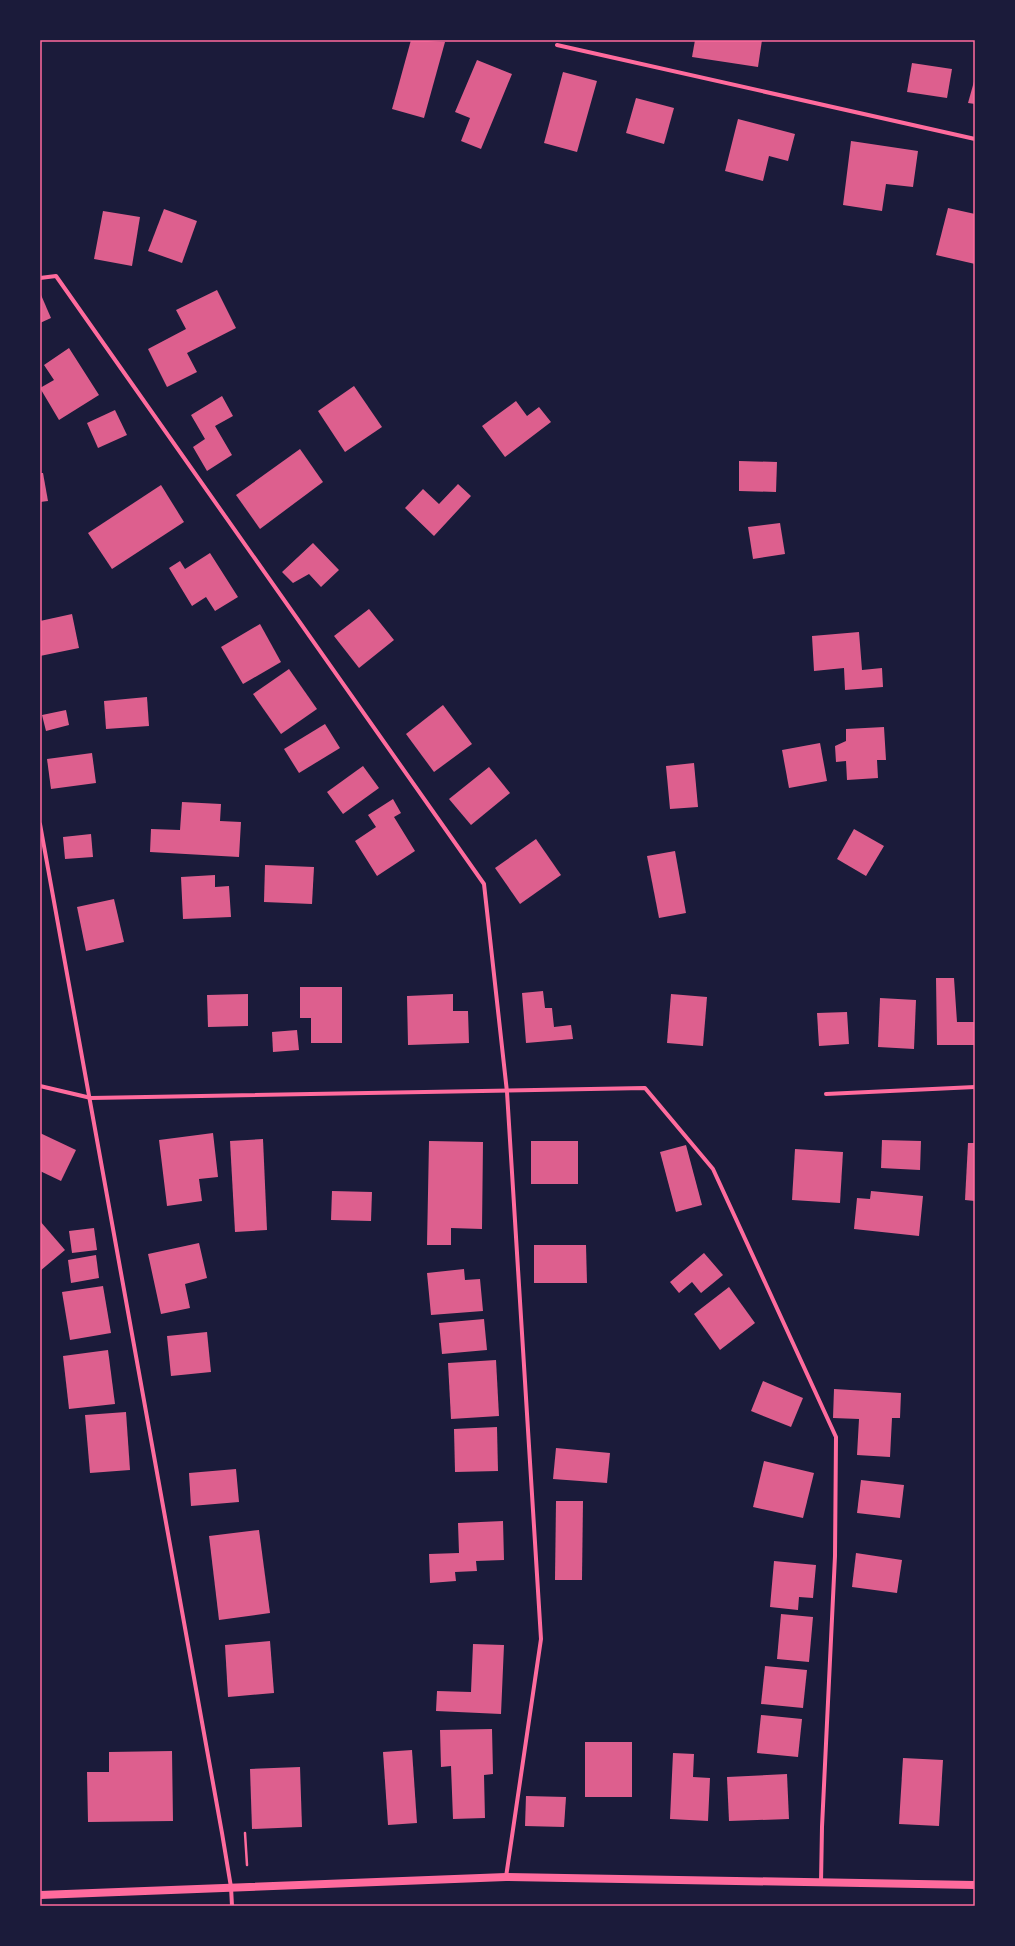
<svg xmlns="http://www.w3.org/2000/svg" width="1015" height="1946" font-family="'Nunito Sans',sans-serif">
<rect width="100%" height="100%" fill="#1b1b3a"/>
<g fill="#dd5f8e">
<path d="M411 40 445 42 424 118 392 109Z"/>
<path d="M695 40H762L758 67 692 57Z"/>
<path d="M477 60 512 74 481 149 461 141 470 118 455 112Z"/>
<path d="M912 63 952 69 947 98 907 92Z"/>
<path d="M563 72 597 81 577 152 544 143Z"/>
<path d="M975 78V104L968 103Z"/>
<path d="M636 98 674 108 664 144 626 133Z"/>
<path d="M738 119 795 134 788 161 769 156 763 181 725 171Z"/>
<path d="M851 141 918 151 913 187 886 184 882 211 843 205Z"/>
<path d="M948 208 975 214V264L936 255Z"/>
<path d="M164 209 197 221 182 263 148 251Z"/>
<path d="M103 211 140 217 132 266 94 259Z"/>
<path d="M217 290 236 328 187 353 197 372 167 387 148 349 186 329 176 310Z"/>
<path d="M40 295H41L51 318 40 323Z"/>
<path d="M69 348 99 395 59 420 40 388 54 380 44 365Z"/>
<path d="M354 386 382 427 345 452 318 411Z"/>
<path d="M222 396 233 416 215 426 232 455 207 471 193 447 205 439 191 415Z"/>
<path d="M516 401 527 416 539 407 551 422 505 457 482 426Z"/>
<path d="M115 410 127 435 98 448 87 423Z"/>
<path d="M300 449 323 482 260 529 236 495Z"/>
<path d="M739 461 777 462 776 492 739 491Z"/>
<path d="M40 473H43L48 501 40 502Z"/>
<path d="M458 484 471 496 434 536 405 508 423 489 439 504Z"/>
<path d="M161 485 184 522 112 569 88 533Z"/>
<path d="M780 523 785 554 753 559 748 527Z"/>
<path d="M313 543 339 570 321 587 309 574 293 583 282 572Z"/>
<path d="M210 553 238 597 215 611 206 597 192 606 169 568 180 561 185 569Z"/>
<path d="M369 609 394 640 359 668 334 636Z"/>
<path d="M72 614 79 648 40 656V621Z"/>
<path d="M260 624 281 662 243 684 221 647Z"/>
<path d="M859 632 862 670 882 668 883 687 845 690 844 668 814 671 812 636Z"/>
<path d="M289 669 317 709 281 734 253 694Z"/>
<path d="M147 697 149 726 106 729 104 701Z"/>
<path d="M443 705 472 744 434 772 406 734Z"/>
<path d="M66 710 69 725 46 731 42 715Z"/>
<path d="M325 724 340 748 299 773 284 749Z"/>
<path d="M884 727 886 760H877L878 778 847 780 846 761 836 762 835 746 846 741V729Z"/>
<path d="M820 743 827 781 789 788 782 750Z"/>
<path d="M92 753 96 783 51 789 47 759Z"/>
<path d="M694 763 698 807 670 809 666 766Z"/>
<path d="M363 766 379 788 343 814 327 792Z"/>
<path d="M489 767 510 793 471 825 449 799Z"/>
<path d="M393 799 401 813 394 817 415 851 377 876 355 841 376 827 368 815Z"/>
<path d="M182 802 221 804 220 821 241 822 239 857 150 852 151 829 180 830Z"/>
<path d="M854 829 884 846 866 876 837 859Z"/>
<path d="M91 834 93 857 65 859 63 837Z"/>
<path d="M536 839 561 875 520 904 495 868Z"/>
<path d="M675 851 686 913 659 918 647 856Z"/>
<path d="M265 865 314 867 312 904 264 902Z"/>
<path d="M215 875V887L229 886 231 917 183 919 181 877Z"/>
<path d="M114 899 124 942 86 951 77 907Z"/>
<path d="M936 978H954L957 1022H975V1045H937Z"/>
<path d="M300 987H342V1043H311V1018H300Z"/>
<path d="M543 991 545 1008H552L554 1027 571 1025 573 1039 526 1043 522 993Z"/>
<path d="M248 994V1026L208 1027 207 995Z"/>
<path d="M453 994V1011H468L469 1043 408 1045 407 996Z"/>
<path d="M671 994 707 997 703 1046 667 1043Z"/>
<path d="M880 998 916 1000 914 1049 878 1047Z"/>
<path d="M847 1012 849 1044 819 1046 817 1013Z"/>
<path d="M297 1030 299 1050 273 1052 272 1032Z"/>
<path d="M40 1133 76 1150 61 1181 40 1171Z"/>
<path d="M213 1133 218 1177 199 1179 202 1201 167 1206 159 1140Z"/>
<path d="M263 1139 267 1230 235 1232 230 1141Z"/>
<path d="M882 1140 921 1141 920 1170 881 1168Z"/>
<path d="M429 1141 483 1142 482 1229 451 1228V1245H427Z"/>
<rect x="531" y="1141" width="47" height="43"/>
<path d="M968 1143H975V1201L965 1200Z"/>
<path d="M686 1145 702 1205 676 1212 660 1152Z"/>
<path d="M795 1149 843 1152 840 1203 792 1200Z"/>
<path d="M332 1191 372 1192 371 1221 331 1220Z"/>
<path d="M871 1191 923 1196 919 1236 854 1229 857 1198 870 1199Z"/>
<path d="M40 1221 65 1250 40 1271Z"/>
<path d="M94 1228 97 1250 72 1253 69 1231Z"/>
<path d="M199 1243 207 1278 185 1284 190 1308 161 1314 148 1254Z"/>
<path d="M534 1245H586L587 1283H534Z"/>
<path d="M704 1253 723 1275 701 1293 692 1282 679 1293 670 1282Z"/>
<path d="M96 1255 99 1278 71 1283 68 1260Z"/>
<path d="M464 1269 465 1280 480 1279 483 1311 431 1315 427 1273Z"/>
<path d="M103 1286 111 1333 70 1340 62 1292Z"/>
<path d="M729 1287 755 1323 720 1350 694 1314Z"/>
<path d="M484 1319 487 1350 442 1354 439 1323Z"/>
<path d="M207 1332 211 1372 171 1376 167 1336Z"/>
<path d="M108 1350 115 1404 69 1409 63 1356Z"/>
<path d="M496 1360 499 1416 451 1419 448 1363Z"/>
<path d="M763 1381 803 1398 791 1427 751 1411Z"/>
<path d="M834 1389 901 1393 900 1418H892L890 1457 857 1455 859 1419 833 1418Z"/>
<path d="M126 1412 130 1470 90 1473 85 1415Z"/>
<path d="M497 1427 498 1471 455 1472 454 1429Z"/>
<path d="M556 1448 610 1453 607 1483 553 1479Z"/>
<path d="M764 1461 814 1473 803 1518 753 1507Z"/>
<path d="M236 1469 239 1502 191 1506 189 1473Z"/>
<path d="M861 1480 904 1485 900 1518 857 1513Z"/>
<path d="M556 1501H583L582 1580H555Z"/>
<path d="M503 1521 504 1560 476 1561 477 1571 455 1572 456 1581 430 1583 429 1554 459 1553 458 1523Z"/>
<path d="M259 1530 270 1613 219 1620 209 1536Z"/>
<path d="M856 1553 902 1560 897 1593 852 1587Z"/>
<path d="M774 1561 816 1565 813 1598 799 1597 798 1610 770 1607Z"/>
<path d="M781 1614 813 1617 809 1662 777 1659Z"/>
<path d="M270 1641 274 1693 228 1697 225 1645Z"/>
<path d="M473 1644 504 1645 501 1714 436 1711 437 1691 471 1692Z"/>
<path d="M765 1666 807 1670 803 1708 761 1704Z"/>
<path d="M761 1715 802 1719 798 1757 757 1753Z"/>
<path d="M492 1729 493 1774 484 1775 485 1818 453 1819 451 1766 441 1767 440 1730Z"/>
<rect x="585" y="1742" width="47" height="55"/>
<path d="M412 1750 417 1823 388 1825 383 1752Z"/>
<path d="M172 1751 173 1821 88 1822 87 1772H109V1752Z"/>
<path d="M673 1753 694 1754 693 1777 710 1778 708 1821 670 1819Z"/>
<path d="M903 1758 943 1760 939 1826 899 1824Z"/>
<path d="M300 1767 302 1827 252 1829 250 1769Z"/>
<path d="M787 1774 789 1819 729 1821 727 1777Z"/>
<path d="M526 1796 566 1797 564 1827 525 1826Z"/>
</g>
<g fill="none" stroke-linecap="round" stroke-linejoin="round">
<path stroke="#ff6b9d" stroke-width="2.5" d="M245 1833 247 1865"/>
<g stroke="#ff6b9d" stroke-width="4">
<path d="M557 45 975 139"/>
<path d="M40 278 56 276 484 884 507 1092 541 1639 506 1877"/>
<path d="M40 824 222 1833 231 1887 232 1906"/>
<path d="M40 1086 91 1098 645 1088 713 1169 836 1437 835 1556 822 1827 821 1882"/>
<path d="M826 1094 975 1087"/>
</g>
<path stroke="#ff6b9d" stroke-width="8" d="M40 1895 506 1877 975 1885"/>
</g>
<rect width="1015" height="1946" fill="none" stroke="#1b1b3a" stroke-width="82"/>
<rect x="41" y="41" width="933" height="1864" fill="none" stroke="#ff6b9d" stroke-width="1.5"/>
</svg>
